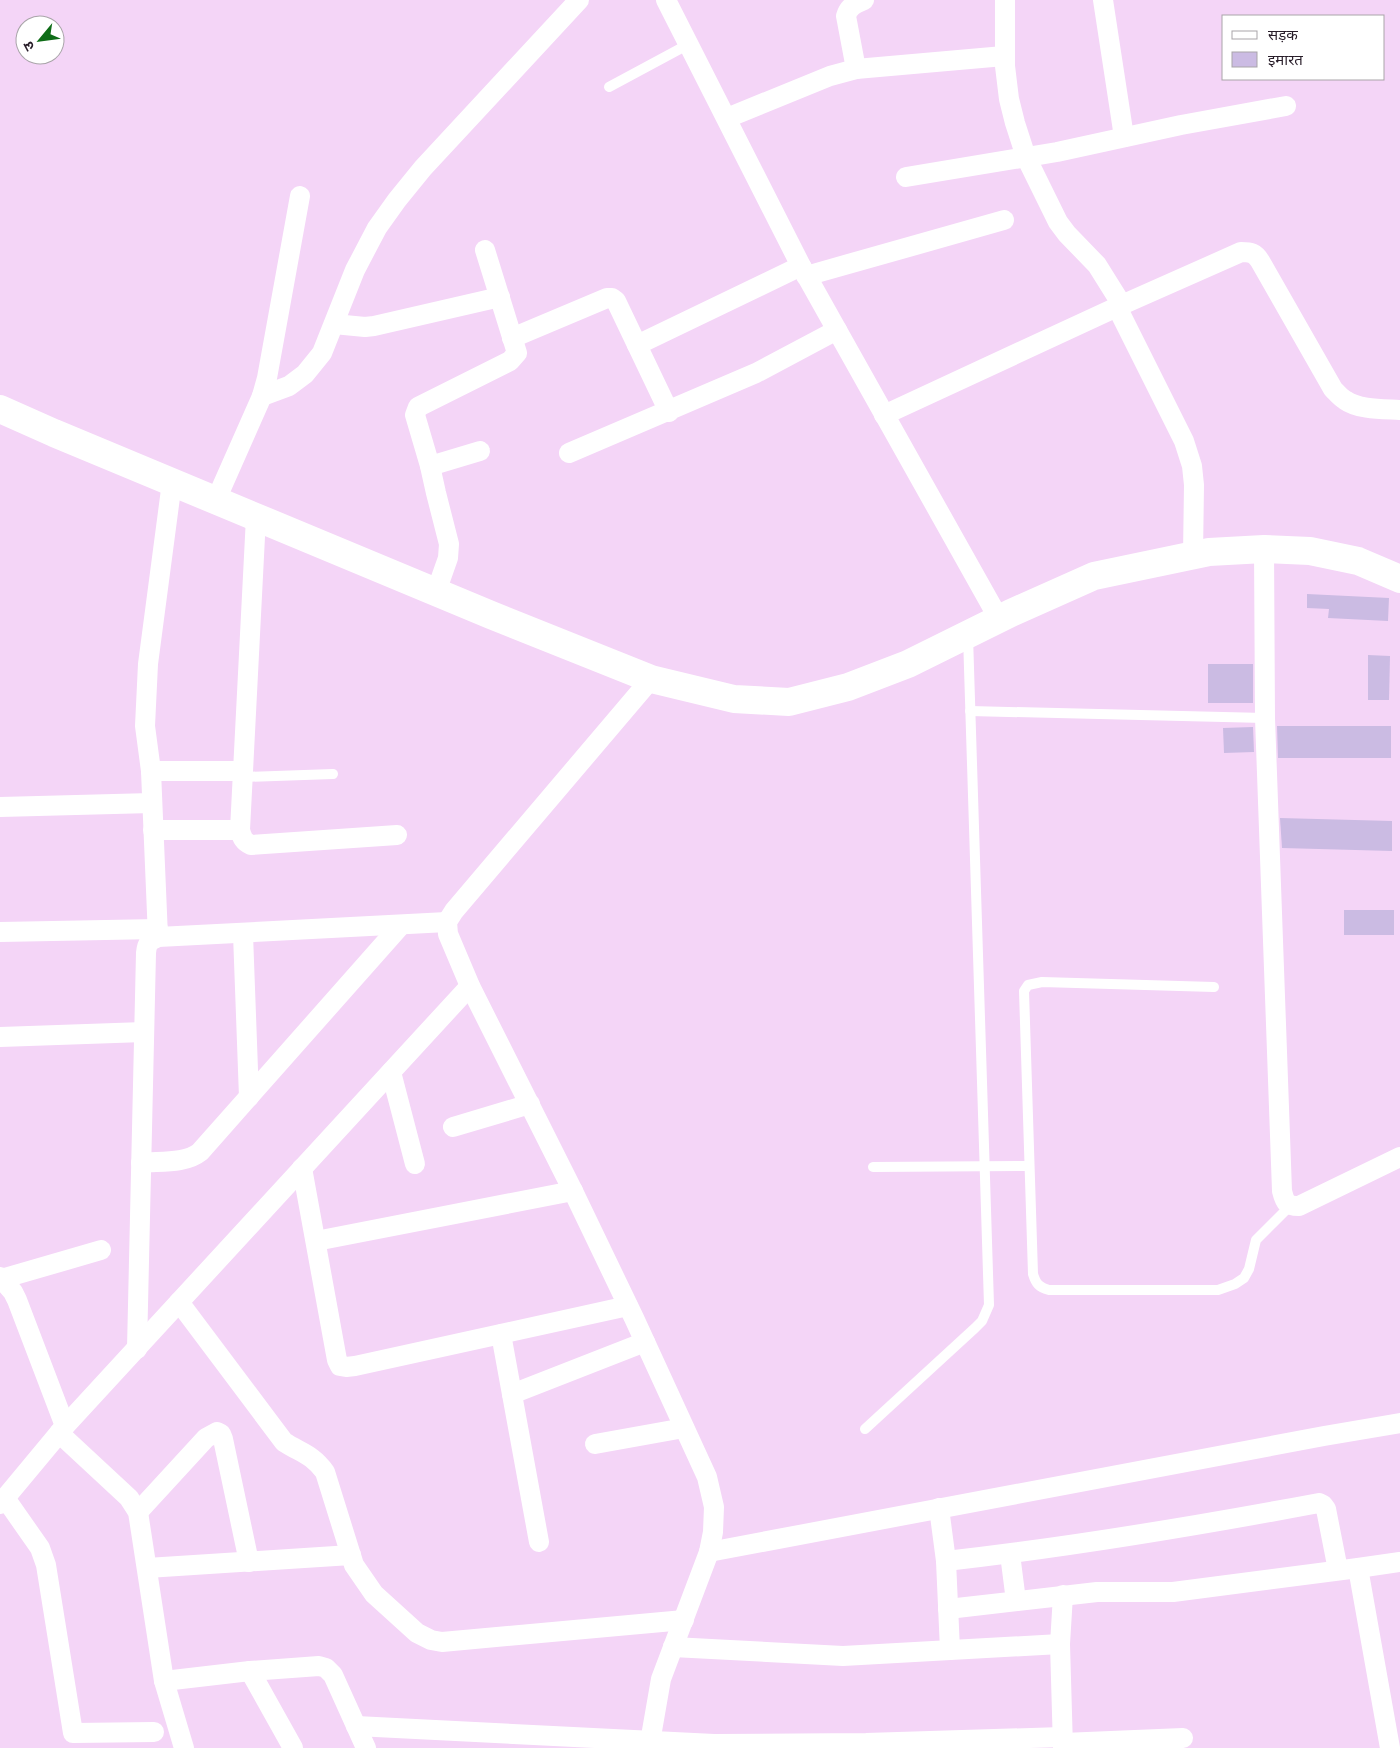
<svg xmlns="http://www.w3.org/2000/svg" width="1400" height="1748" font-family="Signika,'Noto Sans Devanagari',sans-serif">
<rect width="100%" height="100%" fill="#f4d5f7"/>
<g fill="#cbbbe3">
<path d="M1307 594 1389 598 1388 621 1328 618 1329 609 1307 608Z"/>
<path d="M1368 655 1390 656 1389 700H1368Z"/>
<rect x="1208" y="664" width="45" height="39"/>
<path d="M1277 726H1391V758H1278Z"/>
<path d="M1253 727 1254 752 1224 753 1223 728Z"/>
<path d="M1280 818 1392 821V851L1282 848Z"/>
<rect x="1344" y="910" width="50" height="25"/>
</g>
<g fill="none" stroke-linecap="round" stroke-linejoin="round">
<g stroke="#fff" stroke-width="10">
<path d="M609 87 689 44"/>
<path d="M970 711 1265 718"/>
<path d="M243 777 333 774"/>
<path d="M1214 987 1042 982 1028 985 1024 991 1033 1274C1036 1284 1039 1287 1049 1290H1218L1235 1284 1244 1278 1249 1269 1256 1240 1290 1206"/>
<path d="M873 1167 1029 1166"/>
<path d="M865 1429 975 1328 982 1321 989 1305 968 636"/>
</g>
<g stroke="#fff" stroke-width="20">
<path d="M666 0 801 266 999 619"/>
<path d="M1005 0V66L1009 99 1015 123 1026 157 1058 222 1067 234 1097 265 1122 305"/>
<path d="M1103 0 1124 137"/>
<path d="M856 69 846 16C849 6 855 4 864 0"/>
<path d="M727 118 830 76 856 69 1004 56"/>
<path d="M906 177 1057 152 1181 125 1286 106"/>
<path d="M806 276 1004 220"/>
<path d="M1117 307 1184 441 1192 466 1194 485 1193 555"/>
<path d="M334 324 365 327 374 326 500 297"/>
<path d="M512 338 607 298H612L616 301 669 412"/>
<path d="M637 345 801 266"/>
<path d="M262 396 289 386 305 374 322 353 355 270 377 228 397 200 423 168 579 0"/>
<path d="M884 415 1117 307 1241 252C1251 252 1255 253 1260 261L1333 389C1337 393 1340 397 1345 400 1359 410 1383 409 1400 410"/>
<path d="M569 453 756 373 837 330"/>
<path d="M430 466 480 451"/>
<path d="M216 500 262 396 267 378 300 196"/>
<path d="M256 517 240 830C242 838 244 842 251 845L397 835"/>
<path d="M1264 549 1265 718 1282 1191C1285 1203 1287 1206 1299 1206L1400 1157"/>
<path d="M436 592 448 558 449 544 436 493 430 466 415 415 418 407 510 361 517 353 485 250"/>
<path d="M151 771H243"/>
<path d="M0 807 152 803"/>
<path d="M153 830H240"/>
<path d="M0 932 158 929"/>
<path d="M243 934 249 1097"/>
<path d="M158 937 151 771 145 726 148 664 172 482"/>
<path d="M0 1037 144 1032"/>
<path d="M391 1072 415 1164"/>
<path d="M453 1127 530 1104"/>
<path d="M141 1163C160 1161 185 1164 200 1152L401 925"/>
<path d="M302 1168 337 1360 340 1366 346 1367 355 1366 628 1306"/>
<path d="M316 1241 573 1191"/>
<path d="M0 1277 13 1292 17 1300 65 1426"/>
<path d="M1 1279 101 1250"/>
<path d="M179 1302 284 1442C301 1453 312 1454 325 1472L354 1565 374 1594 417 1633 431 1640 442 1642 684 1620"/>
<path d="M501 1334 539 1542"/>
<path d="M137 1349 146 953C147 943 149 941 158 937L447 922"/>
<path d="M512 1394 645 1342"/>
<path d="M59 1433 129 1498 138 1512 164 1681 184 1748"/>
<path d="M595 1444 684 1428"/>
<path d="M5 1498 40 1548 46 1565 73 1733 154 1732"/>
<path d="M0 1504 65 1426 470 986"/>
<path d="M939 1508 946 1561 950 1650"/>
<path d="M138 1512 206 1438 217 1432 221 1434 223 1439 249 1562"/>
<path d="M709 1552 1324 1436 1400 1423"/>
<path d="M1010 1554 1016 1601"/>
<path d="M946 1561C1071 1547 1196 1526 1319 1503L1323 1505 1326 1509 1338 1570"/>
<path d="M147 1568 351 1555"/>
<path d="M1063 1595 1060 1644 1063 1748"/>
<path d="M948 1609 1097 1592H1173L1358 1568"/>
<path d="M673 1647 843 1656 1060 1644"/>
<path d="M250 1671 293 1748"/>
<path d="M164 1681 250 1671 319 1666 326 1668 333 1675 366 1748"/>
<path d="M356 1726 714 1744 866 1743 1062 1737"/>
<path d="M1063 1743 1183 1738"/>
<path d="M649 1748 661 1679 709 1552 713 1532 714 1507 707 1477 634 1318 573 1191 470 986 448 934 447 922 454 911 651 679"/>
<path d="M1390 1748 1358 1568 1400 1562"/>
</g>
<path stroke="#fff" stroke-width="28" d="M0 409 54 433 491 615 651 679 734 699 789 702 848 687 908 664 1011 613 1094 576 1209 552 1264 549 1310 551 1358 561 1400 579"/>
</g>
<rect x="1222" y="15" width="162" height="65" fill="#ffffff" stroke="#a9a5a9"/>
<rect x="1232" y="31" width="25" height="8" fill="#ffffff" stroke="#a9a5a9"/>
<text x="1268" y="40" font-size="15" fill="#281d29">सड़क</text>
<rect x="1232" y="52" width="25" height="15" fill="#cbbbe3" stroke="#a9a5a9"/>
<text x="1268" y="65" font-size="15" fill="#281d29">इमारत</text>
<g transform="translate(40 40) rotate(241)"><circle r="24" fill="#ffffff" stroke="#a9a5a9"/>
<path d="M0-4L9 19L0 12L-9 19Z" fill="#0e6c17"/>
<text y="-8" font-size="14" font-weight="bold" text-anchor="middle" fill="#281d29">उ</text>
</g>
</svg>
